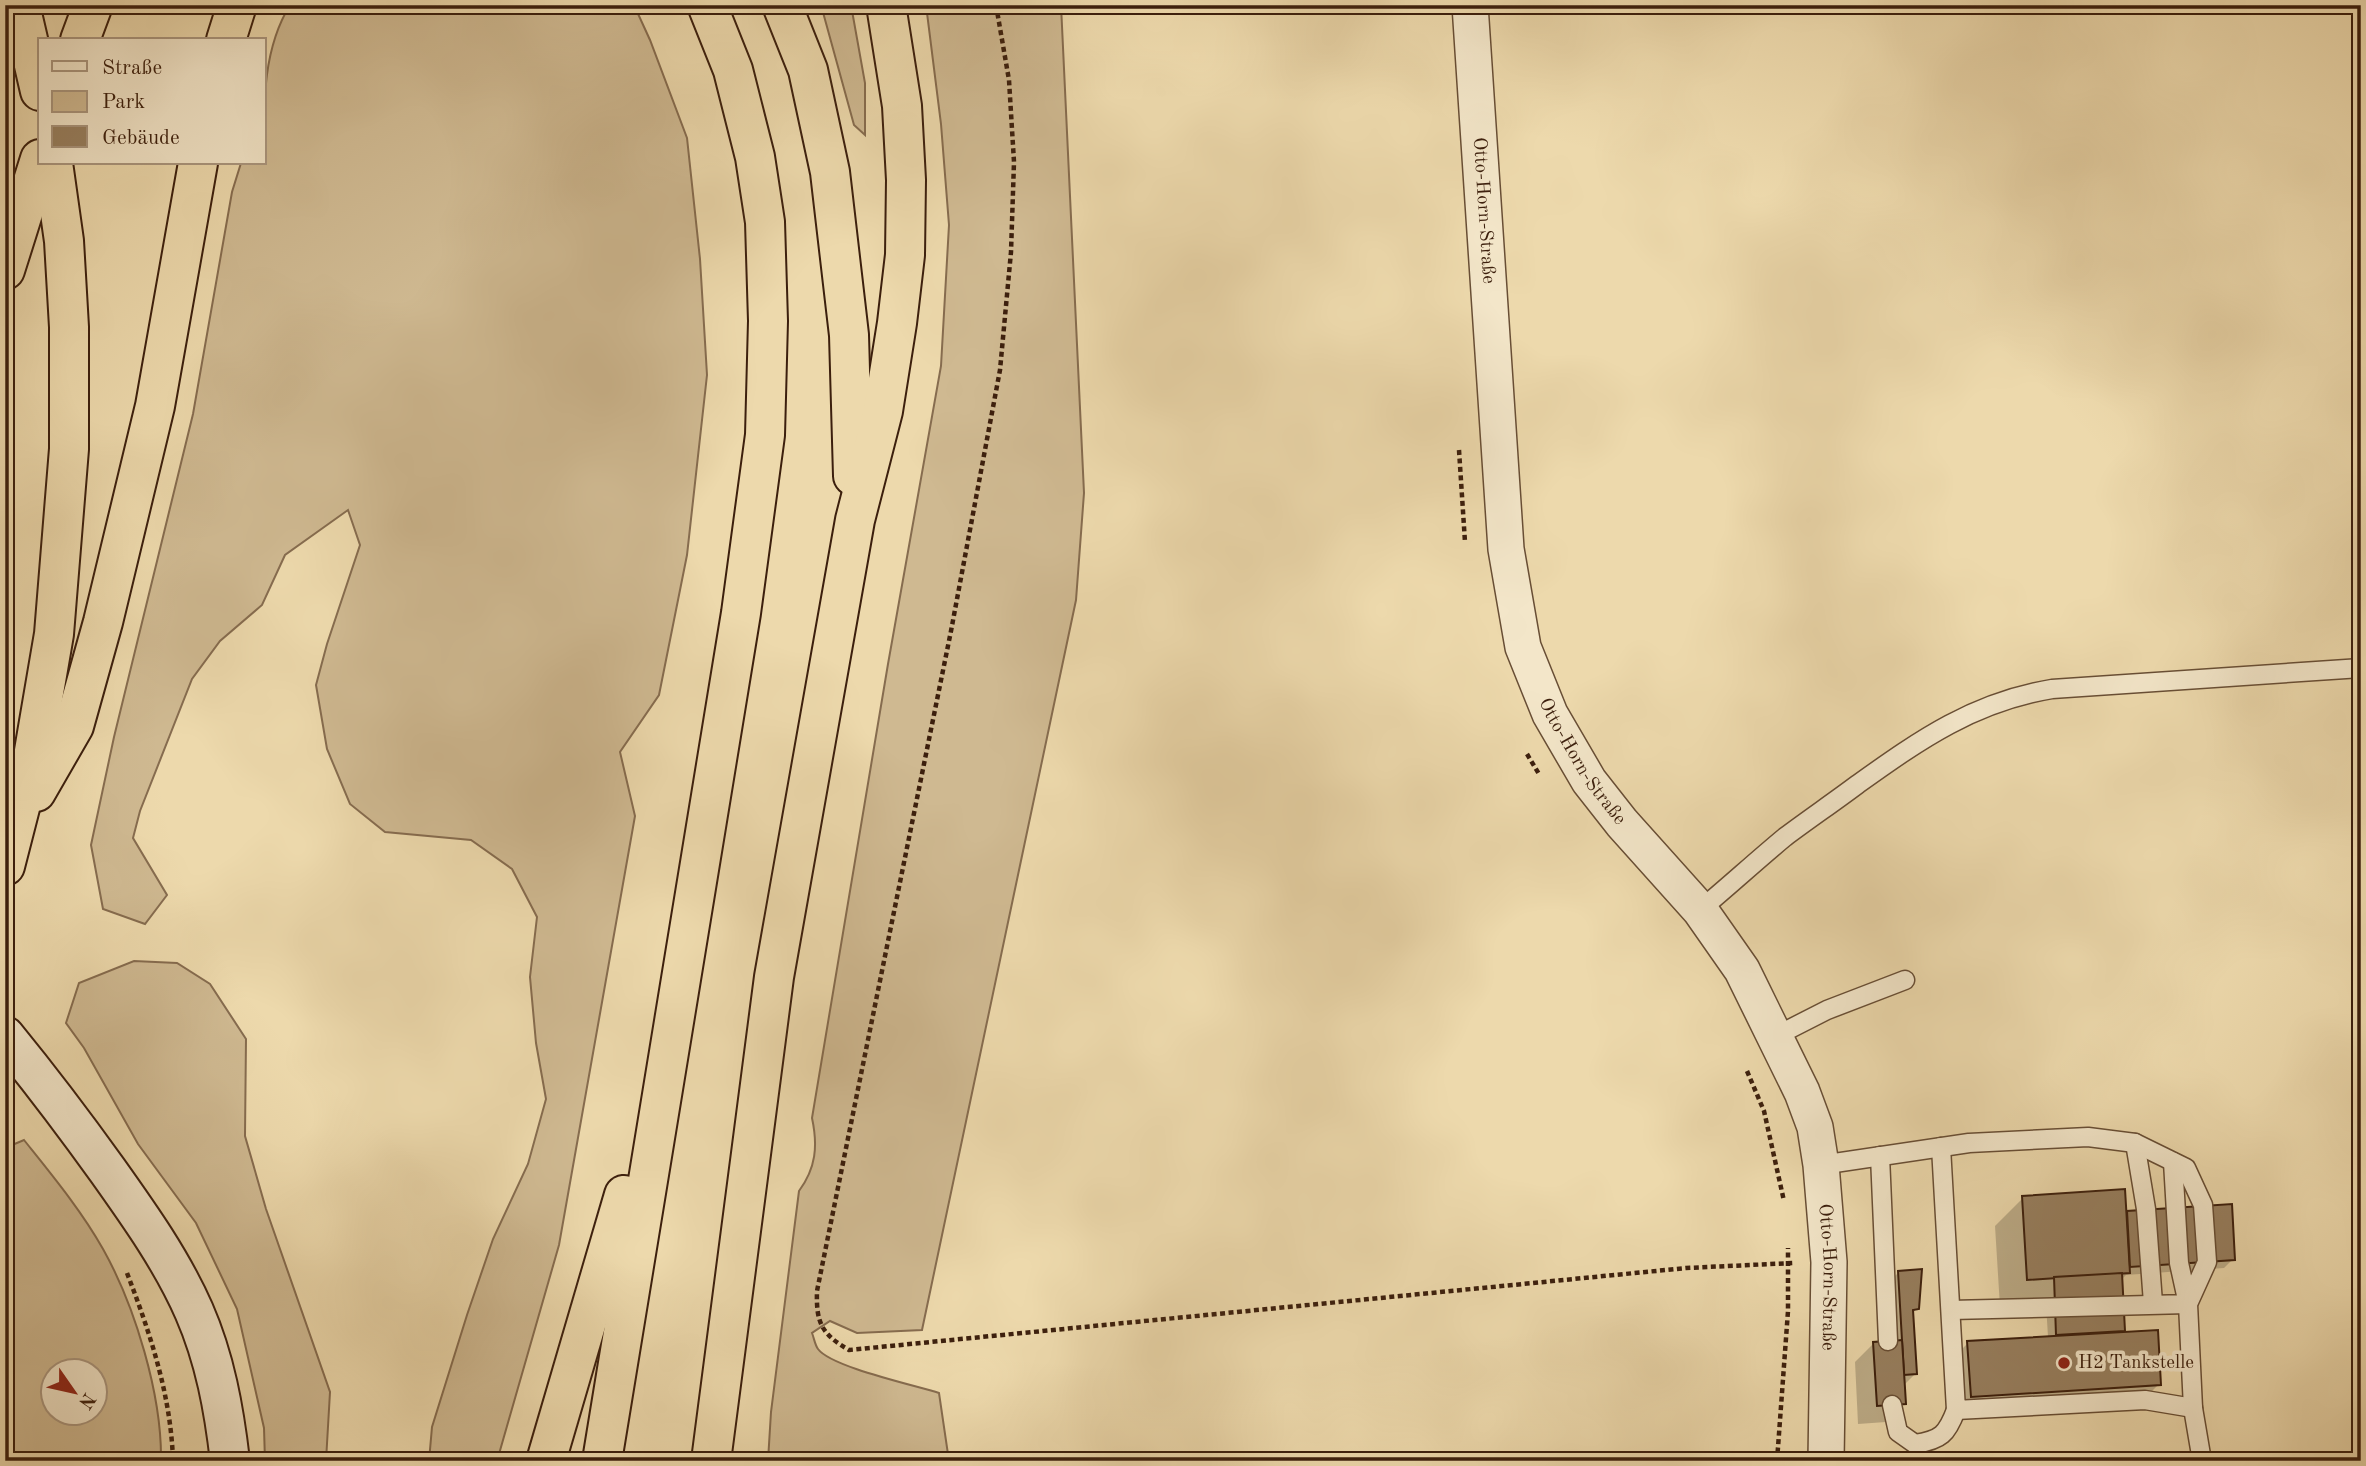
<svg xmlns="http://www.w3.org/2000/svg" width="2366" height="1466" font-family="'Old Standard TT',serif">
<rect width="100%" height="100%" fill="#edd9ac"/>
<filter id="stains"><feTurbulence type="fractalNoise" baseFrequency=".00286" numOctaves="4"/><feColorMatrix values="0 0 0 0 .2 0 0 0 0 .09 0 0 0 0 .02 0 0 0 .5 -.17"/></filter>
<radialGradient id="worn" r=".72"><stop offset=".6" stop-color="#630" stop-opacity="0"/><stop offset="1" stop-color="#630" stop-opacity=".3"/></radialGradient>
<g fill="#cfb991" stroke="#866c4f" stroke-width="2" fill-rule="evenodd">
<path d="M290 5H634L650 40 687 138 700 259 707 375 687 555 659 695 620 752 635 816 559 1245 497 1461H429L432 1427 467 1315 493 1239 528 1164 546 1099 536 1043 530 977 537 917 512 869 471 840 385 832 350 804 327 749 316 685 327 644 360 545 348 510 285 555 262 605 220 641 192 679 140 811 133 838 167 895 145 924 103 909 91 845 114 737 193 414 232 192 241 163H264C264 110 261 52 290 5Z"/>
<path d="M821 5H851L865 83V135L854 125Z"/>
<path d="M926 5H1061L1084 493 1076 600 922 1330 857 1333 830 1321 812 1333C814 1338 815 1345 818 1349 831 1367 914 1385 939 1393L949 1461H768L771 1412 799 1191C816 1168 818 1146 812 1118L888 664 941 366 949 225 941 124Z"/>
<path d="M134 961 177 963 210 984 246 1039 245 1136 266 1209 330 1392 326 1461H265L264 1428 237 1309 196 1223 138 1144 84 1048 66 1023 79 983Z"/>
<path d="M24 1140C52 1175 81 1210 103 1249 135 1306 162 1395 161 1461H5V1148ZM52 1372H94V1414H52Z"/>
</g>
<g fill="#0003">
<path d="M2023 1198 2125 1215 2127 1212 2233 1259 2224 1268 2126 1275 2121 1280 2124 1333 2159 1384 2150 1393 1962 1405 1959 1352 1968 1343 2048 1337 2046 1304 2000 1307 1995 1226Z"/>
<path d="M1899 1272 1917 1308 1912 1314 1915 1374 1903 1386 1904 1403 1886 1422 1858 1424 1855 1362 1874 1343H1883L1880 1291Z"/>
</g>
<g fill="#988060" stroke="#3c1f0d" stroke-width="2">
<path d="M2125 1189 2130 1273 2027 1280 2022 1196Z"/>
<path d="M2232 1204 2235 1260 2130 1267 2127 1211Z"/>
<path d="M1922 1269 1919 1309 1913 1310 1917 1374 1904 1375 1898 1271Z"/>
<path d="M2122 1273 2125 1331 2056 1335 2054 1277Z"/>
<path d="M2158 1330 2161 1385 1971 1397 1967 1341Z"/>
<path d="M1902 1340 1906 1404 1877 1406 1873 1342Z"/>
</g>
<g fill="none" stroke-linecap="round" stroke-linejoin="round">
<g stroke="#684e35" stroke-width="21">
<g id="lane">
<path d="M1700 910C1729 886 1756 861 1785 837 1809 819 1834 802 1858 784 1921 739 1974 702 2052 689L2361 668"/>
<path d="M1776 1036 1827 1010 1905 980"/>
<path d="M2135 1143 2146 1209 2153 1303"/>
<path d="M1941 1147 1956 1410 2145 1400 2193 1408"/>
<path d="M1880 1156 1888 1341"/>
<path d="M1821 1165 1969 1143 2088 1137 2135 1143 2186 1168 2203 1205 2207 1262 2188 1304 2193 1408 2202 1461"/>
<path d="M1951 1310 2188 1304 2179 1263 2173 1162"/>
<path d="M1892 1405 1898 1432 1915 1444C1941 1440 1947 1434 1956 1410"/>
</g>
</g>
<g stroke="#684e35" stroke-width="38">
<g id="street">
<path id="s1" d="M1470 5 1506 549 1523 647 1550 714 1589 781 1622 823 1700 910 1742 970 1802 1092 1815 1127 1821 1165 1829 1262 1826 1461"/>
</g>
</g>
<g stroke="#3c1f0d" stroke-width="42">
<path id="secondary" d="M5 1036C41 1080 75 1125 108 1171 140 1216 172 1261 194 1311 215 1359 224 1409 230 1461"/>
</g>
<g stroke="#3c1f0d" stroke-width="42">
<g id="highway">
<path d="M20 5 40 91"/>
<path d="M782 5 808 70 830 172 849 335 853 476"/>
<path d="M80 40 93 5"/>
<path d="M226 40 237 5"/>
<path d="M5 270 40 159"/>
<path d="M36 792 74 726 103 622 155 406 198 163"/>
<path d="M5 866 33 757 54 634 69 449V327L64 241 53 163"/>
<path d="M546 1461 624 1195"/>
<path d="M602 1461 741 613 765 435 768 321 765 222 755 157 733 70 707 5"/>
<path d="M711 1461 774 977 855 520 883 411 897 323 905 255 906 180 902 106 886 5"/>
</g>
</g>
<g stroke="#3c1f0d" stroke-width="4.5" stroke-dasharray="5 3.5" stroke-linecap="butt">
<path d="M996 5 1009 80 1014 162 1011 252 1000 370 951 631 817 1291C816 1322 821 1334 849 1350L1686 1268 1793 1263"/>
<path d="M1459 450 1465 542"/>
<path d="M1527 754 1539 774"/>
<path d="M1747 1071 1764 1111 1784 1201"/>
<path d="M127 1273C150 1333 171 1395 173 1461"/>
<path d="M1777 1461 1788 1311V1248"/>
</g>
<use href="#lane" stroke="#f3e6c9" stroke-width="18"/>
<use href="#street" stroke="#f3e6c9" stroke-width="35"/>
<use href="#secondary" stroke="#f3e6c9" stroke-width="38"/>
<use href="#highway" stroke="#edd9ac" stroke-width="38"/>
</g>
<circle fill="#8f2418" stroke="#f3e6c9" stroke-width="2.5" cx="2064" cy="1363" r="7"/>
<g text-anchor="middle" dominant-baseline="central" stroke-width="7" stroke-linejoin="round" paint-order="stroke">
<g font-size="19" fill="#3c1f0d" stroke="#f3e6c9">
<text stroke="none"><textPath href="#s1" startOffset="206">Otto-Horn-Straße</textPath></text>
<text stroke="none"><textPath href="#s1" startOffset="774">Otto-Horn-Straße</textPath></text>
<text stroke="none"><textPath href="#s1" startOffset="1362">Otto-Horn-Straße</textPath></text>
</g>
<g font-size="19" fill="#3c1f0d" stroke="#f3e6c9" text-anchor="start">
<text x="2078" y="1363">H2 Tankstelle</text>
</g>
</g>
<rect width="2366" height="1466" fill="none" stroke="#edd9ac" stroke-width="28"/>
<rect x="7" y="7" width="2352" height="1452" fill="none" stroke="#3c1f0d" stroke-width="3.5"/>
<rect x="14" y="14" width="2338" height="1438" fill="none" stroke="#3c1f0d" stroke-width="2"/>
<rect x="38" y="38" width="228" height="126" fill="#f3e6c9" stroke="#aa967e" stroke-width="2"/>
<rect x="52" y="61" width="35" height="10" fill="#f3e6c9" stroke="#aa967e" stroke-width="2"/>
<text x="102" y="74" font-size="21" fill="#3c1f0d">Straße</text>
<rect x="52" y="91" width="35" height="21" fill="#cfb991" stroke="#aa967e" stroke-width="2"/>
<text x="102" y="108" font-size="21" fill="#3c1f0d">Park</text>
<rect x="52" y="126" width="35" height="21" fill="#988060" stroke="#aa967e" stroke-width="2"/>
<text x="102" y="144" font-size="21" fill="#3c1f0d">Gebäude</text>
<g transform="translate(74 1392) rotate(124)"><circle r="33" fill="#f3e6c9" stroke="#aa967e" stroke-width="2"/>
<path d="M0-5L12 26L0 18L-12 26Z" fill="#8f2418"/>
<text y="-10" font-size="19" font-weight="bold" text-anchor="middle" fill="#3c1f0d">N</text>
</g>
<rect width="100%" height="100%" filter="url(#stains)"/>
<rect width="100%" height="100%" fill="url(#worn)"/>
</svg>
